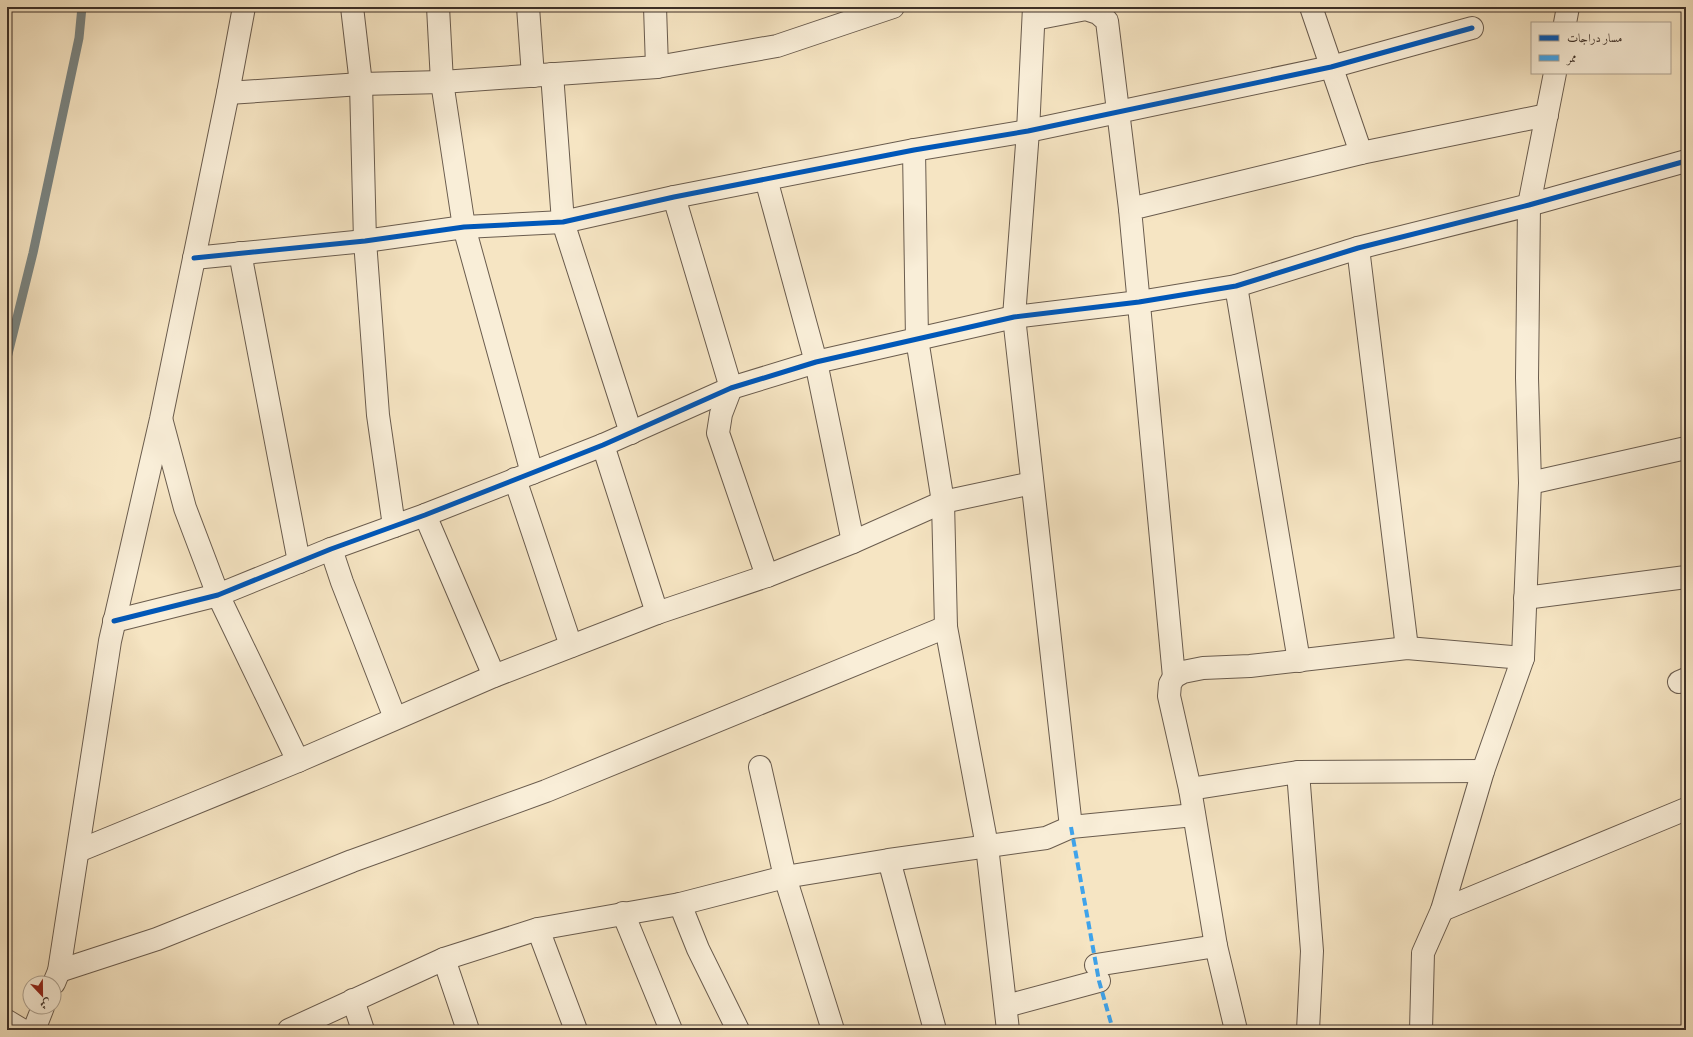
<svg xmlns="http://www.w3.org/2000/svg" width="1693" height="1037" font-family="'EB Garamond',Amiri,serif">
<rect width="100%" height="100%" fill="#f6e5c3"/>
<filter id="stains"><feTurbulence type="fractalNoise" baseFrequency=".005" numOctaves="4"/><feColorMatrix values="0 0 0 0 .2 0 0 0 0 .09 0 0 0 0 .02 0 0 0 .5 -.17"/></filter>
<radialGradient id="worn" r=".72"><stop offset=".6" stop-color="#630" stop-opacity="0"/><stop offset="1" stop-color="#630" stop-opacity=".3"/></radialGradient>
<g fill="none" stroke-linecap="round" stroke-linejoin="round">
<path stroke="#798482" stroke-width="9" d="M7 358 33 253 79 38 82 7"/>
<g stroke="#6a5c4e" stroke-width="24">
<g id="minor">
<path d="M352 7 361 84 365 241 378 415 394 526"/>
<path d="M438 7 442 82 464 227 532 473"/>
<path d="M528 7 533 76"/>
<path d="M655 7 657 67"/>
<path d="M1034 7 1028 131 1014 317 1071 827"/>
<path d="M1311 7 1361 153"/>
<path d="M1034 19 1086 9 1098 13 1107 21 1130 209"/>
<path d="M1565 23 1568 7"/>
<path d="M552 74 563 222 631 433"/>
<path d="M228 93 361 84 442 82 657 67 777 46 893 7"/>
<path d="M914 150 917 339 943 502 946 627 987 846 1008 1030"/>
<path d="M766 179 816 362 853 542"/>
<path d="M674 197 731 388 721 414 718 433 767 576"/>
<path d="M1358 248 1407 648"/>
<path d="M240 253 299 562"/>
<path d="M194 258 365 241 464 227 563 222 674 197 914 150 1028 131 1331 67 1472 28"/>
<path d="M1236 286 1299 661"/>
<path d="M162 422 185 508 218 595 298 761"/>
<path d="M603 445 657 613"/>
<path d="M515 479 571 646"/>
<path d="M1530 483 1686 448"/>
<path d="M425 515 494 676"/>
<path d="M331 549 342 582 395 718"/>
<path d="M1525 598 1686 577"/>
<path d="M114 621 218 595 331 549 425 515 603 445 731 388 816 362 1014 317 1139 302 1236 286 1358 248 1529 205 1686 161"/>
<path d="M1174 677 1130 209 1361 153 1547 115"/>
<path d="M1679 682 1686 679"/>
<path d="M760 767 785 877 833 1030"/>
<path d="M1298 772 1312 951 1308 1030"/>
<path d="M1190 789 1298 772 1483 771"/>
<path d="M78 851 298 761 494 676 657 613 767 576 853 542 943 502 1032 483"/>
<path d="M889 860 935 1030"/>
<path d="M680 904 698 949 738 1030"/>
<path d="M1442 910 1686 809"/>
<path d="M623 913 671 1030"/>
<path d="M538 929 680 904 785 877 889 860 1046 838 1071 827 1194 815"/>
<path d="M444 959 468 1030"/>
<path d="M1096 965 1216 946"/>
<path d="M59 971 157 939 352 861 546 791 946 627"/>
<path d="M54 983 59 971 110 641 161 419 228 93 244 7"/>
<path d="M353 1000 363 1030"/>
<path d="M1006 1006 1099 981"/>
<path d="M7 1021 22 1030"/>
<path d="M34 1030 43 1007"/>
<path d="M289 1030 444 959 538 929 576 1030"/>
<path d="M1236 1030 1216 946 1190 789 1169 696 1170 684 1174 677 1183 672 1203 668 1250 666 1407 648 1523 658"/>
<path d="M1421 1030 1423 953 1442 910 1483 771 1523 658 1530 483 1527 378 1529 205 1555 73"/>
</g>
</g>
<use href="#minor" stroke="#f9eed8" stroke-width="22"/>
<path stroke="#3fa3eb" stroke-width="4" stroke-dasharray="8 4" stroke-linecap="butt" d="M1071 827 1099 981 1113 1030"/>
<g stroke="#f9eed8" stroke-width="8">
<g id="cycleway">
<path d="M194 258 365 241 464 227 563 222 674 197 914 150 1028 131 1331 67 1472 28"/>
<path d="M114 621 218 595 331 549 425 515 603 445 731 388 816 362 1014 317 1139 302 1236 286 1358 248 1529 205 1686 161"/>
</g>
</g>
<use href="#cycleway" stroke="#0057b8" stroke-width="5"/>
</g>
<rect width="1693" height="1037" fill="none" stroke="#f6e5c3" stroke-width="24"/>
<rect x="8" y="8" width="1677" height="1021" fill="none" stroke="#3c2f27" stroke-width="2"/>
<rect x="12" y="12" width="1669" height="1013" fill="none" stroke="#3c2f27"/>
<rect x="1531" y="22" width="140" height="52" fill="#f9eed8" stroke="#ada291"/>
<rect x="1539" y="35" width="20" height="6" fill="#0057b8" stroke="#ada291"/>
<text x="1567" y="42" font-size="12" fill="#3c2f27">مسار دراجات</text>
<rect x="1539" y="55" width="20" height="6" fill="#3fa3eb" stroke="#ada291"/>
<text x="1567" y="62" font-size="12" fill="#3c2f27">ممر</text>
<g transform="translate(42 995) rotate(158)"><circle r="19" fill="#f9eed8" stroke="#ada291"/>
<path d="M0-3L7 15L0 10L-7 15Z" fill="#8f2418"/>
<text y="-6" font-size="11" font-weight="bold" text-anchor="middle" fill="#3c2f27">ش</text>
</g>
<rect width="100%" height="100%" filter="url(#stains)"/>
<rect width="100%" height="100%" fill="url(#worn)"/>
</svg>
